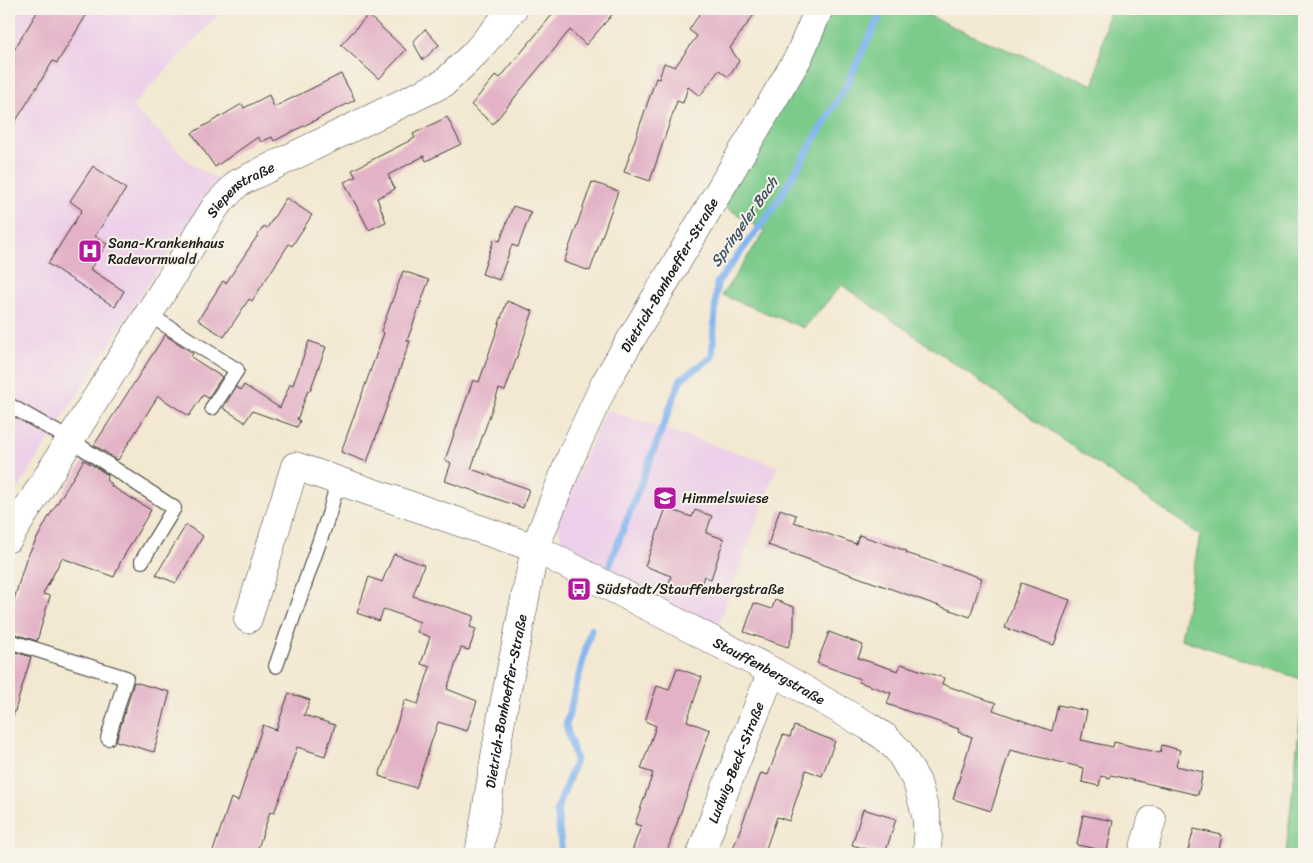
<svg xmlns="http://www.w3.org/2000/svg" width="1313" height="863" font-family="Sriracha,sans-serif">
<rect width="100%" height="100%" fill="#f7f3e8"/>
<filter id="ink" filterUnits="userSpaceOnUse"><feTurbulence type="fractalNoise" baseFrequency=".02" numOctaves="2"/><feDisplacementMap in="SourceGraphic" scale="10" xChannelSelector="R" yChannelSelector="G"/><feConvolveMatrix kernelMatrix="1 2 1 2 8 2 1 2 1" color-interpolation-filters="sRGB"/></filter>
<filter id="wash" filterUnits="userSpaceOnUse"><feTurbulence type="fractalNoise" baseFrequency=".0096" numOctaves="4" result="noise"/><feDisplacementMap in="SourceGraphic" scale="20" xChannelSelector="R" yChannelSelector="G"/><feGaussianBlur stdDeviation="1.12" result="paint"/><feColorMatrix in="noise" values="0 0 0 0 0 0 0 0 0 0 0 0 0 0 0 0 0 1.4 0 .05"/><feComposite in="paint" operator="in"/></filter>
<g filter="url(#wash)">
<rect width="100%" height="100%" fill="#f3e8d1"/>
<g fill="#edd0e9">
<path d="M9 9H214L220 13 132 106 194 166 218 180 123 322 9 503Z"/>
<path d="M606 410 777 466 717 628 562 547 558 519Z"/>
</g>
<g fill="#7ccb8b" stroke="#4c7454">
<path d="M850 9H915L964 32 1094 85 1109 9H1304V680L1181 639 1200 535 842 285 804 328 722 295 765 231 720 204 824 13Z"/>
<path d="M1304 683V854H1286L1287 843Z"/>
</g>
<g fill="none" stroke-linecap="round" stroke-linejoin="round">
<g stroke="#83b5f0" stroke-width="7">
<path d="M610 564 681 379 712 357 717 283 773 209 845 88 883 9"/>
<path d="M562 854 557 810 576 760 566 725 591 629"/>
</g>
</g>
<g id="blocks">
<g fill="#e3b2c7">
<path d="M39 9H90L57 63 53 61 9 132V58Z"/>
<path d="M557 9H617L586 45 570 30 493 124 471 105 496 75 500 78Z"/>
<path d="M703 9H758L730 48 739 61 728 77 719 70 700 96 688 87 683 103 677 101 650 181 624 172 656 78 659 79 664 63 675 67 697 36 689 30Z"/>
<path d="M368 15 406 50 379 79 341 45Z"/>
<path d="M425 29 439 45 423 60 413 42Z"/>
<path d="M341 74 355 100 274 141 272 137 261 142 258 137 215 167 192 133 242 104 244 108 269 95 274 107Z"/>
<path d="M447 117 461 144 426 161 424 156 388 175 395 189 377 198 386 222 369 230 344 182 356 177 352 170 415 138 413 134Z"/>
<path d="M93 166 126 189 95 236 107 244 90 269 124 291 115 307 48 264 82 210 70 201Z"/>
<path d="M592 182 618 191 590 271 564 262Z"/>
<path d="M286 198 312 215 292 246 289 244 252 301 249 299 224 337 198 320 223 281 226 283 264 226 267 228Z"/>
<path d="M513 206 531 212 518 247 512 245 499 280 482 274 494 239 500 241Z"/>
<path d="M403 271 429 280 407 341H410L367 462 341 452 384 333 381 331Z"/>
<path d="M507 301 533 311 505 391 499 389 471 469 529 489 523 508 445 481 451 463 445 460 473 380 479 382Z"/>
<path d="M165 335 193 353 191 357 222 377 208 398 203 395 189 416 158 396 118 460 94 445Z"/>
<path d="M309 341 326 347 310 391 308 390 299 415 297 419 300 421 297 427 252 411 245 422 223 408 236 387 241 390 244 385 280 408 290 384 293 385Z"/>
<path d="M84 460 108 475 106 480 112 484 111 486 151 510 121 561 114 577 62 558 43 594 50 596 37 641 9 632V617L26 559 48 518Z"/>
<path d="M666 508 692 517 695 510 712 516 706 533 724 539 711 579 704 576 698 593 669 583 671 576 645 566Z"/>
<path d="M780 509 796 515 794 522 856 544 859 535 907 551 906 553 982 578 970 617 768 545Z"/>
<path d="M186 525 203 536 176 583 156 575Z"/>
<path d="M394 554 424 565 413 596 474 616 470 627 476 629 469 650 461 648 447 689 477 701 467 731 438 722 416 788 379 776 405 700 418 704 430 667 421 664 430 637 417 632 420 622 384 609 379 621 357 613 369 577 382 582Z"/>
<path d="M1021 583 1070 600 1054 645 1005 628Z"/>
<path d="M775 600 794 607V631L788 647 744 632 754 603 772 609Z"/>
<path d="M829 632 863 645 858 658 898 671 901 664 944 678 942 684 996 703 993 710 1052 731 1058 705 1087 711 1081 740 1113 747 1114 742 1160 753 1162 745 1180 750 1176 766 1203 772 1198 795 1111 775 1110 778 1101 776 1099 786 1082 782 1084 768 1010 750 991 811 953 799 972 737 958 732 959 729 887 704 891 693 859 682 860 679 817 663Z"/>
<path d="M9 650 31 657 13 717 9 716Z"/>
<path d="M677 668 702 677 687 721 710 730 666 854H631L641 826 635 824 653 773 641 769 656 726 645 721 657 686 669 690Z"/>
<path d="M134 682 170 692 154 752 116 741Z"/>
<path d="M289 693 310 700 304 715 335 725 325 756 297 747 285 784 274 813 270 812 256 854H212L231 798 238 801 263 725 276 730Z"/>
<path d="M794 726 835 741 822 776 806 770 789 821 777 817 764 854H731L761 773 768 775 783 735 790 737Z"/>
<path d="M863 809 896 819 885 854 852 845Z"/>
<path d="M1083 815 1113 821 1107 851 1077 845Z"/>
<path d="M1194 829 1222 835 1218 854H1187Z"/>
</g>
</g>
</g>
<g filter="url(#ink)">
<use href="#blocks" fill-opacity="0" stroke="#3c3b37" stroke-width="1"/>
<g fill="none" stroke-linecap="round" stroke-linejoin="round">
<g stroke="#3c3b37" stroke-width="16">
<g id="lane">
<path d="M148 314 237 370 212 408"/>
<path d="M9 405 69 439 174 508 142 561"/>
<path d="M9 641 126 678 108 738"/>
<path d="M276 666 329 514 338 481"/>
</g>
</g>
<g stroke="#3c3b37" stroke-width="29">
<g id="street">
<path id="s1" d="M9 538 216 206 238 183 444 83 475 53 513 9"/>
<path id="s2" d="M248 619 295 466 535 548 772 671 868 726 885 737 899 751 917 782 926 815 928 834 927 854"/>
<path id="s3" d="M479 854 501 720 535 548 573 452 605 383 798 58 819 9"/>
<path id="s4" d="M701 854 715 815 772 671"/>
<path d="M1142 854 1152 820"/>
</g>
</g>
<use href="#lane" stroke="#fff" stroke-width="14"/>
<use href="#street" stroke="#fff" stroke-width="28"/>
</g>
</g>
<defs>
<g id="hospital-square" transform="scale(1.25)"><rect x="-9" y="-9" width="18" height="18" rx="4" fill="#b5179e" stroke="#f7f3e8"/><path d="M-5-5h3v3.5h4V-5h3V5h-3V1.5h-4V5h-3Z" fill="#fff"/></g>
<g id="school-square" transform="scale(1.25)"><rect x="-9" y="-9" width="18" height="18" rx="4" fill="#b5179e" stroke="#f7f3e8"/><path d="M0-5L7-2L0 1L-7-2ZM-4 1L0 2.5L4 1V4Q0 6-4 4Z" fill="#fff"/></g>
<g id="bus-square" transform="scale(1.25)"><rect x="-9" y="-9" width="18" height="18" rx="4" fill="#b5179e" stroke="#f7f3e8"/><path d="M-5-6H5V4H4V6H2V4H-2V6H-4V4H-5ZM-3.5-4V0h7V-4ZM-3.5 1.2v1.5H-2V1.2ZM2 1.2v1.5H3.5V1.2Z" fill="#fff"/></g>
</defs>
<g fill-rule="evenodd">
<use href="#hospital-square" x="90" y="251"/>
<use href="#school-square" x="665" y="498"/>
<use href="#bus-square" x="579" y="589"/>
</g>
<g text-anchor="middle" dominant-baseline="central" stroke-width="4" stroke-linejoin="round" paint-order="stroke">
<g font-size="14" fill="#1c1c1c" stroke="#f7f3e8">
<text stroke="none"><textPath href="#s1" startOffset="421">Siepenstraße</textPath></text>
<text stroke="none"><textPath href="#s3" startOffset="616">Dietrich-Bonhoeffer-Straße</textPath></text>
<text stroke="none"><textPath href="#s2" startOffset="678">Stauffenbergstraße</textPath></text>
<text stroke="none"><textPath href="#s3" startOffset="155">Dietrich-Bonhoeffer-Straße</textPath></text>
<text stroke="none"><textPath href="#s4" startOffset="98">Ludwig-Beck-Straße</textPath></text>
</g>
<g font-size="14" fill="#1c1c1c" stroke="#f7f3e8" text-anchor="start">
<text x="108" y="243">Sana-Krankenhaus<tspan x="108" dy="16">Radevormwald</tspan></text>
<text x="682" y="498">Himmelswiese</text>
<text x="596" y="589">Südstadt/Stauffenbergstraße</text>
</g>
<g font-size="15" font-style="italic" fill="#405266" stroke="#f7f3e8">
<text transform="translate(744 222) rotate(-55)">Springeler Bach</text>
</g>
</g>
<rect width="1313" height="863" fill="none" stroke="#f7f3e8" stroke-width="30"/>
</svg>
